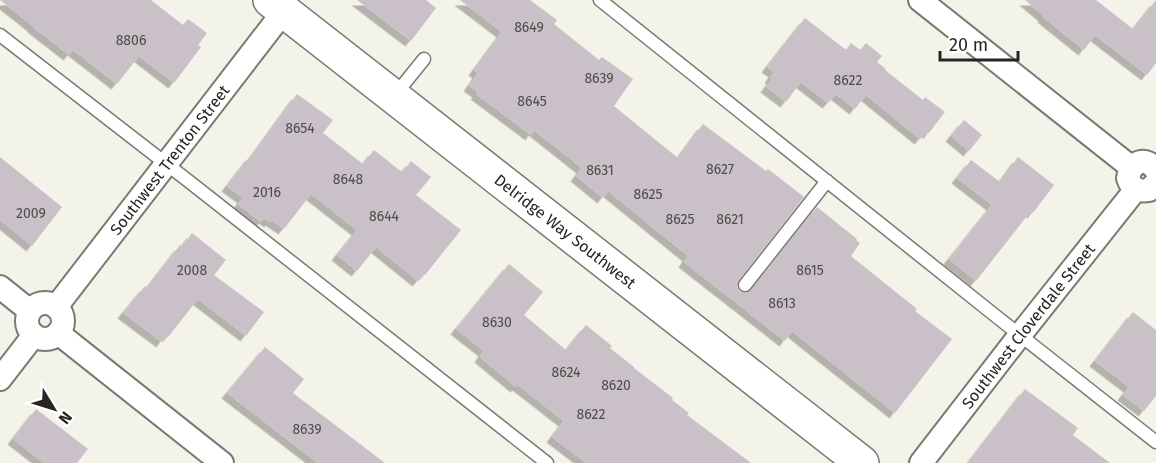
<svg xmlns="http://www.w3.org/2000/svg" width="1156" height="463" font-family="'Fira Sans',sans-serif">
<defs>
<filter id="shadow"><feDropShadow dx="-5.5" dy="5.5" stdDeviation="0" flood-color="#0004"/></filter>
</defs>
<rect width="100%" height="100%" fill="#f4f3ea"/>
<g fill="#c9c1c7" filter="url(#shadow)">
<path d="M0 0H151L183 25 188 19 207 33 198 45 201 47 174 83 139 56 117 84 73 50 69 55 33 27V26Z"/>
<path d="M357 0H426L436 8 411 41Z"/>
<path d="M460 0H530L557 20 554 24 599 60 602 57 633 79 614 106 678 158 703 124 766 171 768 169 804 197 739 280 737 287 740 292 747 293 751 290 817 207 857 239 856 240 860 243 851 256 917 309 915 311 952 339 895 413 792 331 785 341 684 262 688 256 608 191 603 198 576 176 582 168 534 130 531 135 476 94 478 92 469 86 478 73 474 70 502 32Z"/>
<path d="M1025 0H1096L1133 29 1156 0V63L1147 75 1095 35 1084 50 1043 17 1044 16Z"/>
<path d="M805 18 846 50 851 43 860 50 866 43 882 56 877 62 886 69 885 70 923 100 925 97 945 112 929 133 926 132 920 139 866 95 855 109 836 94 828 103 801 82 786 102 766 87 772 79 770 78 774 72 767 67Z"/>
<path d="M297 94 333 120 323 133 363 164 374 150 402 172 411 161 431 177 416 195 461 230 425 275 424 274 418 281 376 247 357 271 337 255 357 230 311 194 284 229 271 220 270 222 264 218 261 222 238 204 243 198 227 186 251 155 252 156Z"/>
<path d="M964 120 982 135 969 151 951 136Z"/>
<path d="M0 157 62 207 32 246 0 220Z"/>
<path d="M1018 157 1054 185 1033 213 1031 211 976 281 949 259 992 205 957 178 971 160 1000 182Z"/>
<path d="M192 233 226 260 214 275 264 312 246 336 198 299 169 336H166L162 342 123 313 145 286 147 288 180 245 182 247Z"/>
<path d="M509 264 543 292 524 315 566 350 586 325 612 346 610 348 634 367V368L673 398 672 400 689 413 687 415 751 463H586L552 437 564 421 518 385 516 387 480 357 484 351 456 329Z"/>
<path d="M1133 312 1156 330V396L1144 411 1123 395 1129 387 1095 361Z"/>
<path d="M265 347 304 379 293 393 385 463H318L227 393Z"/>
<path d="M1025 389 1078 428 1073 435 1110 463H968Z"/>
<path d="M36 409 88 449 77 463H44L13 439Z"/>
</g>
<g fill="none" stroke-linecap="round" stroke-linejoin="round">
<g stroke="#7b7a72" stroke-width="15">
<g id="service">
<path d="M600 0 997 317 1156 442"/>
<path d="M0 35 191 183 547 463"/>
<path d="M395 95 424 59"/>
<path d="M745 285 827 181"/>
</g>
</g>
<g stroke="#7b7a72" stroke-width="26">
<g id="minor">
<path d="M920 0 1132 168"/>
<path d="M1156 170C1146 156 1131 161 1128 178 1131 188 1138 192 1149 190L1156 183"/>
<path d="M0 287 30 311"/>
<circle cx="45" cy="321" r="18"/>
<path id="s1" d="M56 307 284 11"/>
<path d="M58 333 222 463"/>
<path d="M0 379 34 335"/>
<path id="s2" d="M921 463 1020 335 1136 189"/>
</g>
</g>
<g stroke="#7b7a72" stroke-width="36">
<g id="secondary">
<path id="s3" d="M270 0 862 463"/>
</g>
</g>
<use href="#service" stroke="#fff" stroke-width="12"/>
<use href="#minor" stroke="#fff" stroke-width="22"/>
<use href="#secondary" stroke="#fff" stroke-width="33"/>
</g>
<g text-anchor="middle" dominant-baseline="central" stroke-width="4.5" stroke-linejoin="round" paint-order="stroke">
<g font-size="14" fill="#4f4c4b">
<text x="529" y="27">8649</text>
<text x="131" y="40">8806</text>
<text x="599" y="78">8639</text>
<text x="848" y="80">8622</text>
<text x="532" y="101">8645</text>
<text x="300" y="128">8654</text>
<text x="720" y="169">8627</text>
<text x="600" y="170">8631</text>
<text x="348" y="179">8648</text>
<text x="267" y="192">2016</text>
<text x="648" y="194">8625</text>
<text x="31" y="213">2009</text>
<text x="384" y="216">8644</text>
<text x="680" y="219">8625</text>
<text x="730" y="219">8621</text>
<text x="192" y="270">2008</text>
<text x="810" y="270">8615</text>
<text x="782" y="303">8613</text>
<text x="497" y="322">8630</text>
<text x="566" y="372">8624</text>
<text x="616" y="385">8620</text>
<text x="591" y="414">8622</text>
<text x="307" y="429">8639</text>
</g>
<g font-size="16" fill="#262522" stroke="#fff">
<text stroke="none"><textPath href="#s1" startOffset="186">Southwest Trenton Street</textPath></text>
<text stroke="none"><textPath href="#s3" startOffset="375">Delridge Way Southwest</textPath></text>
<text stroke="none"><textPath href="#s2" startOffset="174">Southwest Cloverdale Street</textPath></text>
</g>
</g>
<g transform="translate(54 409) rotate(128)" stroke="#ffffff" stroke-width="4.5" paint-order="stroke">
<path d="M0-4.5L10 22L0 15L-10 22Z" fill="#262522"/>
<text y="-9" font-size="16" font-weight="bold" text-anchor="middle" fill="#262522">N</text>
</g>
<path d="M940 51v9h78v-9" fill="none" stroke="#262522" stroke-width="3"/>
<text x="949" y="51" font-size="18" fill="#262522" stroke="#ffffff" stroke-width="4.5" paint-order="stroke">20 m</text>
</svg>
